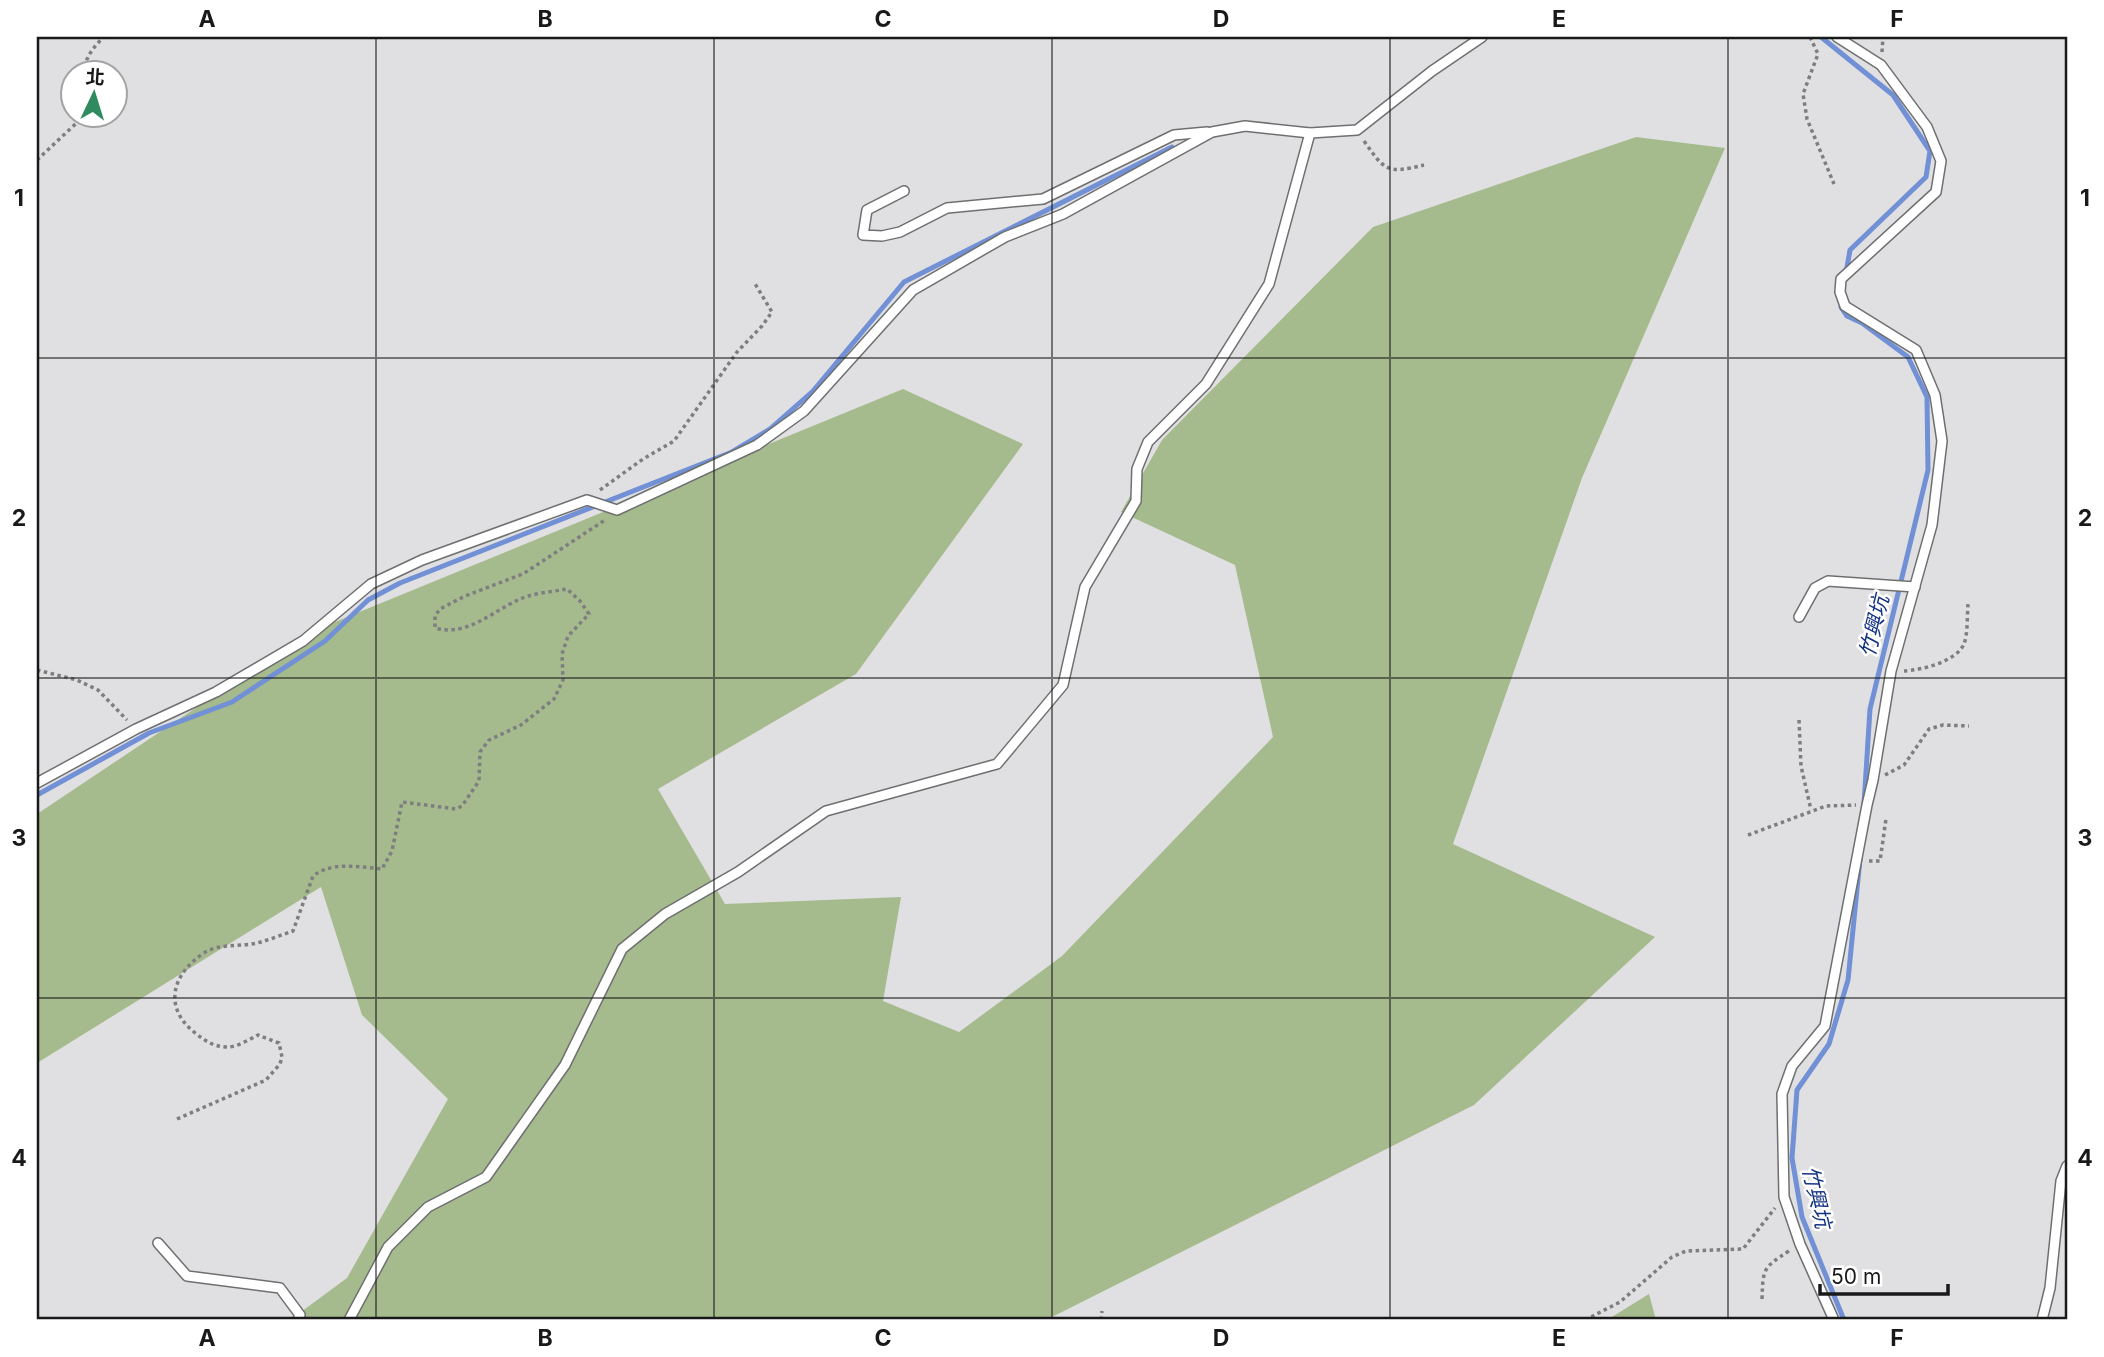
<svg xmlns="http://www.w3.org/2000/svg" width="2104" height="1357" font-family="Inter,'Noto Sans TC',sans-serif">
<rect width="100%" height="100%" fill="#e0e0e2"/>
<g fill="#a6bb8d">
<path d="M1636 137 1725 148 1582 478 1453 844 1655 937 1474 1105 1046 1320H290L347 1278 448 1099 362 1015 321 887 37 1063V814L308 633 903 389 1023 444 856 674 658 789 725 904 901 897 883 1001 959 1032 1062 956 1273 737 1235 565 1121 512 1162 440 1373 227Z"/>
<path d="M1649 1294 1656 1320H1607Z"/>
</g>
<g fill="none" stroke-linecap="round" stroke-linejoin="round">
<g stroke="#7190d5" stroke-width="5">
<path d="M1821 37 1893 95 1930 151 1926 177 1850 250 1846 273"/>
<path d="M1841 307 1847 316 1862 323 1908 357 1927 397 1928 470 1870 709 1864 804"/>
<path d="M37 795 149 733 232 702 325 641 368 600 400 583 732 452 770 429 813 391 904 282 1172 147"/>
<path d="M1844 1320 1802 1217 1792 1158 1797 1090 1829 1044 1848 980 1860 859"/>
</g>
<g stroke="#6e6f70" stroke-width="12">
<g id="lane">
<path d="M904 191 867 210 863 235 882 236 900 232 947 208 1043 199 1174 135 1207 132"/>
<path d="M1799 617 1815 588 1828 581 1915 587"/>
<path d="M37 783 136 729 216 692 303 641 371 584 422 560 587 500 617 510 757 445 804 411 913 290 1005 237 1063 214 1212 132 1245 126 1310 133 1357 130 1432 71 1482 37"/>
<path d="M158 1243 187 1276 280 1288 300 1315 298 1320"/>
<path d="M349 1320 388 1247 428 1207 486 1177 565 1065 622 949 665 914 738 872 826 811 997 764 1063 685 1085 587 1136 501 1137 469 1148 442 1206 384 1269 284 1310 133"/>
<path d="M1834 1320 1800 1244 1784 1197 1782 1094 1792 1066 1825 1026 1867 805 1873 780 1891 671 1932 525 1942 441 1935 395 1916 350 1845 306 1840 292 1841 279 1936 192 1941 161 1927 127 1881 65 1837 37"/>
<path d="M2042 1320 2050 1288 2061 1181 2067 1166"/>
</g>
</g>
<g stroke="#7e7e80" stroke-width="3.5" stroke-dasharray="3.5 3.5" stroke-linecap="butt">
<path d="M1810 37 1818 54 1803 94 1807 119 1834 184"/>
<path d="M1882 52 1883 37"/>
<path d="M83 74C85 58 93 47 104 37"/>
<path d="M1364 141C1385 171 1387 174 1424 165"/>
<path d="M37 160 84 116"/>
<path d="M600 490 643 459 674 441 737 352 762 326 772 312 754 282"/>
<path d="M37 670 77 680 98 690 127 720"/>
<path d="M1904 671C1921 670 1956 662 1964 644 1968 633 1967 616 1968 604"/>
<path d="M1799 720 1801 766 1811 810"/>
<path d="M1885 775 1904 765 1929 729 1943 725 1969 726"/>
<path d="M1748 835 1826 806 1856 805"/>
<path d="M1869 861H1880L1886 819"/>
<path d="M177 1119 266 1080 280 1064 282 1057 279 1043 258 1035C250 1039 237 1047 228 1047 214 1047 205 1041 194 1032 163 1007 172 974 204 953 219 943 240 947 257 943 269 940 281 935 293 931L313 876C332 861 360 867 382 869L392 851 402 802 456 809 462 806 479 781 480 752 489 740 521 725 554 699 563 680 562 654 568 636 589 614 580 601 567 589C551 592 532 593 518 600 492 612 466 637 435 628V616L440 609 465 596 523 574 605 520"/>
<path d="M1762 1299C1763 1268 1763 1268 1789 1251"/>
<path d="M1101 1320 1102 1311"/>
<path d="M1585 1320 1620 1302 1672 1257 1686 1251 1743 1249 1775 1208"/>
</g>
<use href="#lane" stroke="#fff" stroke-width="9"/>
</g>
<path fill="none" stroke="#19191a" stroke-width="2" stroke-opacity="0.55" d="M376 37V1320M714 37V1320M1052 37V1320M1390 37V1320M1728 37V1320M37 358H2067M37 678H2067M37 998H2067"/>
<g text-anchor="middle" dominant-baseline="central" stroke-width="5" stroke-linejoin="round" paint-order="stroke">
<g font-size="21" font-style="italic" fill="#143282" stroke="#fff">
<text transform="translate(1874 626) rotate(-76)">竹興坑</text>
<text transform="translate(1817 1197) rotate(77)">竹興坑</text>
</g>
</g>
<rect width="2104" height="1357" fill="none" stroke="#ffffff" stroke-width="77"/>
<g transform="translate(94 94) rotate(4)"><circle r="33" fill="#ffffff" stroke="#a3a3a3" stroke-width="2"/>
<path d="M0-5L12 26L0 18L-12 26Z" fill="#308a60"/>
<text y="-10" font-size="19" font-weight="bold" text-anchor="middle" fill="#19191a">北</text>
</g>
<path d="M1820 1284v10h128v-10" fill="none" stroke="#19191a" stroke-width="3.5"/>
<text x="1831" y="1284" font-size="21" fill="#19191a" stroke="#ffffff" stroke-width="5" paint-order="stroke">50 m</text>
<rect x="38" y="38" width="2028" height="1280" fill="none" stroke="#19191a" stroke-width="2.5"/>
<g font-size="23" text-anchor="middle" font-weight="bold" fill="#19191a">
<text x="207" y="27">A</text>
<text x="545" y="27">B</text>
<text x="883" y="27">C</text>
<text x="1221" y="27">D</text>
<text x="1559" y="27">E</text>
<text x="1897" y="27">F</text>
<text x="19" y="206">1</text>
<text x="2085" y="206">1</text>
<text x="19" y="526">2</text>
<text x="2085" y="526">2</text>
<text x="19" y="846">3</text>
<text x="2085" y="846">3</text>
<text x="19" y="1166">4</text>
<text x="2085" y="1166">4</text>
<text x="207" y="1346">A</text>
<text x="545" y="1346">B</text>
<text x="883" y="1346">C</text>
<text x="1221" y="1346">D</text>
<text x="1559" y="1346">E</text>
<text x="1897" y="1346">F</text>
</g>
</svg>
